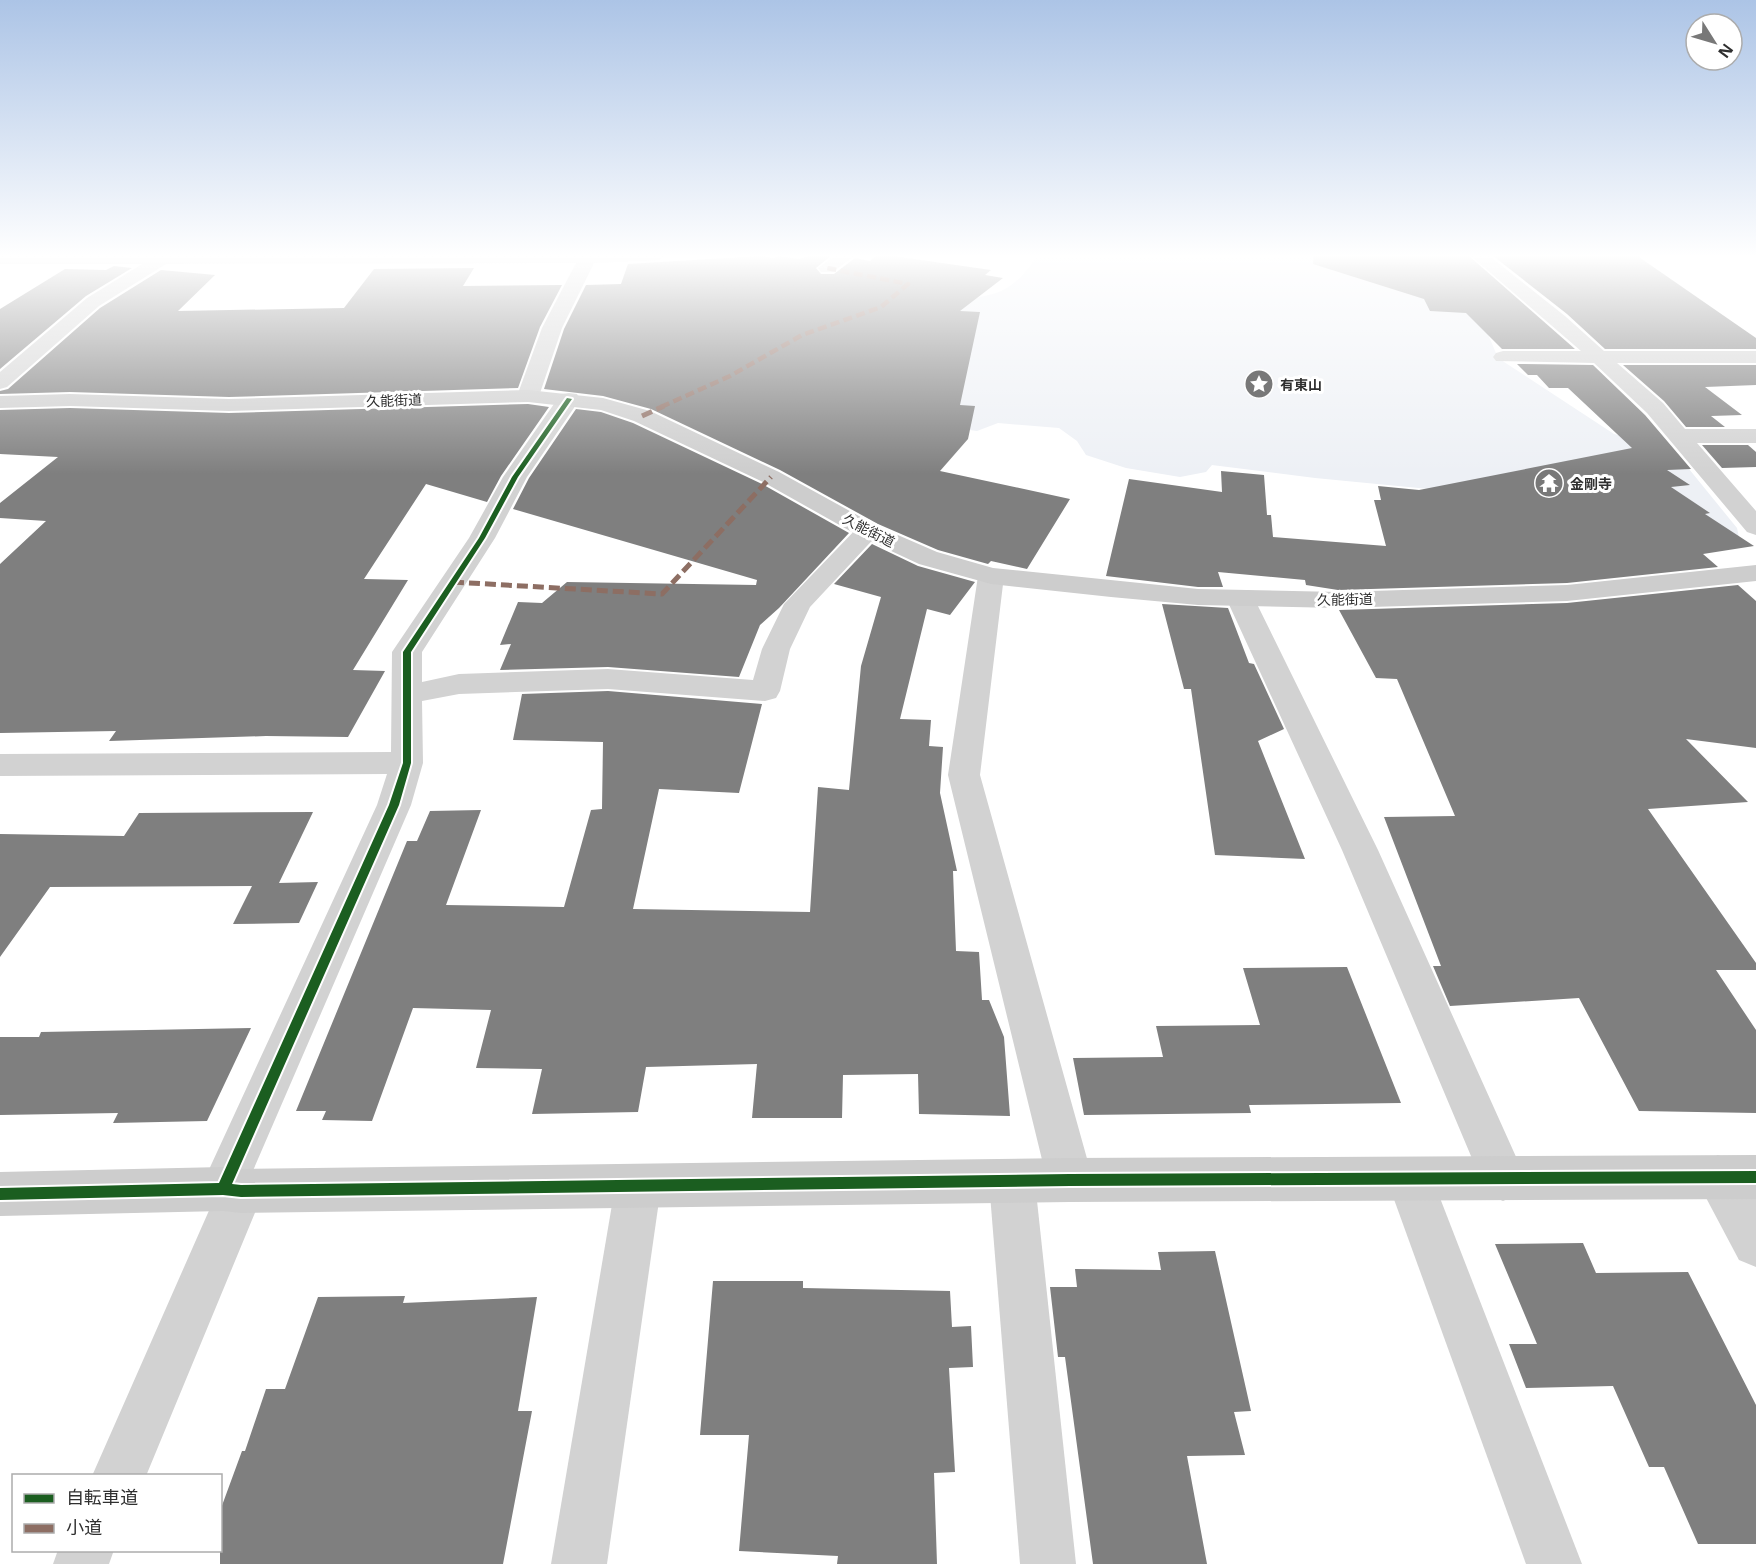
<svg xmlns="http://www.w3.org/2000/svg" width="1756" height="1564" font-family="'Noto Sans','Noto Sans JP',sans-serif">
<rect width="100%" height="100%" fill="#fff"/>
<path fill="#edf0f5" d="M1038 255H1309L1366 263 1477 308 1498 358 1614 434 1653 443 1676 453 1737 528 1740 542 1522 498 1315 478 1212 465 1206 472 1180 477 1126 468 1086 455 1077 441 1059 428 998 423 977 431 911 422 951 302C997 294 1010 296 1038 255Z"/>
<g fill="#7f7f7f">
<path d="M812 255H832L816 268 821 274H834L855 258 870 261 877 255H886L991 270 985 275 1003 278 960 311 980 312 960 405 975 406 968 439 940 471 1070 499 1027 569 991 561 988 564 938 550 878 524 780 470 651 409 603 396 544 389 564 329 586 285 621 284 628 264 761 256 774 258 778 256 799 259Z"/>
<path d="M1314 255H1468L1575 349H1502L1466 313 1430 311 1424 299 1313 264Z"/>
<path d="M1492 255H1636L1756 338V349H1605L1567 314Z"/>
<path d="M114 266 132 268 86 296 0 369V309L65 269 106 270Z"/>
<path d="M474 268 463 286 562 285 540 327 518 388 229 397 70 392 0 394V391L8 389 100 308 161 270 215 275 178 311 344 308 374 269Z"/>
<path d="M1517 364 1593 365 1645 415 1691 469 1667 470 1690 485 1671 487 1710 513 1705 514 1754 546 1703 554 1718 567 1567 583 1338 590 1306 585 1305 580 1218 572 1223 587H1198L1106 576 1129 479 1222 492 1221 471 1264 475 1267 515H1271L1273 537 1386 546 1374 500H1381L1378 486 1419 490 1632 448 1568 388H1549L1537 375H1528Z"/>
<path d="M1623 365H1756V385L1705 387 1742 415 1711 416 1725 427H1686L1664 401Z"/>
<path d="M528 404 549 407 501 476 487 502 426 484 364 579 408 580 353 670 385 671 348 737 266 736 109 741 116 731 0 733V564L46 521 0 518V503L58 457 0 454V410L70 408 229 413Z"/>
<path d="M576 409 601 412 633 423 762 484 849 533 779 608 760 625 739 677 608 667 500 670 511 644 500 645 518 602 542 603 567 582 756 585 757 580 513 509 529 478Z"/>
<path d="M1702 445H1748L1756 452V467L1722 468Z"/>
<path d="M872 544 918 566 975 582 950 615 927 609 900 719 931 720 929 746 943 747 940 793 957 871H953L956 951 979 952 982 1000H989L1004 1037 1010 1116 919 1114 918 1074 843 1075 842 1118H752L757 1064 646 1067 638 1112 532 1114 542 1069 476 1068 491 1010 413 1008 372 1121 322 1120 326 1111H296L407 841H417L430 811 481 810 446 905 564 907 591 810 602 809 603 742 513 740 522 694 608 691 762 704 739 793 659 789 633 909 810 912 818 787 849 790 861 666 881 597 834 584Z"/>
<path d="M1738 585 1756 601V748L1686 739 1748 802 1648 809 1756 963V970H1716L1756 1030V1113L1639 1111 1579 998 1450 1006 1433 966H1441L1384 817 1455 816 1397 679 1376 678 1339 610 1567 603Z"/>
<path d="M1162 604 1228 608 1249 663 1254 664 1284 729 1258 741 1305 859 1215 855 1191 689H1184Z"/>
<path d="M313 812 279 883 318 882 299 923 233 924 252 886 50 887 0 957V834L124 836 139 813Z"/>
<path d="M1347 967 1401 1103 1249 1105 1251 1113 1084 1115 1073 1058 1163 1057 1156 1026 1260 1025 1243 968Z"/>
<path d="M251 1028 207 1121 113 1123 118 1113 0 1115V1037H39L41 1032Z"/>
<path d="M1583 1243 1596 1273 1688 1272 1756 1405V1544H1698L1664 1467H1649L1613 1386 1526 1388 1509 1344H1537L1495 1244Z"/>
<path d="M1215 1251 1251 1411 1234 1412 1245 1455 1187 1456 1207 1564H1093L1065 1357H1058L1050 1287H1077L1075 1269 1161 1270 1158 1252Z"/>
<path d="M713 1281H803V1288L950 1291 952 1327 971 1326 973 1367 949 1368 955 1472 934 1473 937 1564H837L838 1556 739 1551 749 1435H700Z"/>
<path d="M405 1296 403 1303 537 1297 518 1411H532L503 1564H220V1511L242 1451H245L266 1389H285L318 1297Z"/>
</g>
<g fill="none" stroke-linecap="round" stroke-linejoin="round">
<g fill="#d2d2d2" fill-rule="evenodd">
<path d="M0 255H667L659 260 594 263 562 328 539 396 535 400 528 402 521 400 517 396 542 328 576 263 166 264 99 306 7 387 0 389V372L87 298 142 264H0Z"/>
<path d="M836 255H855L833 272H821L818 268Z"/>
<path d="M1470 255H1488L1565 316 1604 351H1756V363H1617L1663 403 1685 429H1756V443H1697L1756 511V535L1747 532 1647 413 1594 363 1496 361 1493 357 1496 353 1503 351H1581Z"/>
<path d="M569 393 577 394 580 399 527 477 495 538 422 652V682L459 674 608 669 753 680 762 649 784 604 859 526 868 523 877 526 881 531 810 607 790 649 780 691 776 698 765 701 608 689 459 694 422 701 423 763 411 805 252 1173 257 1175 264 1191 146 1476H92L211 1206 207 1205 200 1189 377 805 387 774 0 776V754L391 752 392 652 469 538 503 477 561 394Z"/>
<path d="M991 568 1000 570 1004 576 980 775 1093 1180 1086 1195 1070 1202 1054 1195 1047 1180 948 775 978 576 982 570Z"/>
<path d="M1240 590 1250 592 1254 598 1378 850 1526 1179 1519 1194 1503 1201 1487 1194 1342 850 1226 598 1230 592Z"/>
<path d="M1718 1155 1734 1162 1756 1198V1267L1739 1260 1695 1177 1702 1162Z"/>
<path d="M1410 1158 1426 1165 1433 1180 1582 1564H1526L1387 1180 1394 1165Z"/>
<path d="M1012 1160 1028 1166 1035 1182 1076 1564H1020L989 1182 996 1166Z"/>
<path d="M638 1165 654 1171 661 1187 607 1564H551L615 1187 622 1171Z"/>
<path d="M58 1550H114L109 1564H53Z"/>
</g>
<g fill="#cdcdcd" fill-rule="evenodd">
<path d="M528 390 603 398 650 411 779 472 877 526 937 552 993 568 1198 589 1338 592 1567 585 1756 565V581L1567 601 1338 608 1198 605 1111 597 991 584 919 564 859 536 763 482 634 421 601 410 528 402 229 411 70 406 0 408V396L70 394 229 399Z"/>
<path d="M1756 1155V1199L1070 1202 241 1213 223 1211 0 1216V1172L223 1167 241 1169 1070 1158Z"/>
</g>
<path stroke="#8d6e63" stroke-width="4.5" stroke-dasharray="9 4.5" stroke-linecap="butt" d="M661 407 730 376 802 335 881 307 908 284 827 268"/>
<g stroke="#8d6e63" stroke-width="5" stroke-dasharray="11 5" stroke-linecap="butt">
<path d="M642 416 664 406"/>
<path d="M453 582 662 594 771 477"/>
</g>
<g stroke="#fff" stroke-width="4">
<path id="cycleway" d="M567 398 572 399 518 477 485 538 411 652V763L399 805 232 1184 241 1185 1070 1174 1756 1171V1183L1070 1186 241 1197 223 1195 0 1200V1188L219 1183 389 805 403 763V652L479 538 512 477Z"/>
</g>
<use href="#cycleway" fill="#1b5e20" fill-rule="evenodd"/>
</g>
<linearGradient id="sky" x2="0" y2="1"><stop stop-color="#acc4e6"/><stop offset="0.54" stop-color="#fff"/><stop offset="1" stop-color="#fff" stop-opacity="0"/></linearGradient>
<rect width="1756" height="474" fill="url(#sky)"/>
<defs>
<g id="sight-disc" transform="scale(1.5)"><circle r="9.5" fill="#787878" stroke="#fff"/><path d="M0-6L1.8-2.2L6-1.7L2.9 1.2L3.7 5.4L0 3.3L-3.7 5.4L-2.9 1.2L-6-1.7L-1.8-2.2Z" fill="#fff"/></g>
<g id="temple-disc" transform="scale(1.5)"><circle r="9.5" fill="#787878" stroke="#fff"/><path d="M0-6L5-2H3V0L6.5 2.5H4V6H1.5V3h-3V6H-4V2.5H-6.5L-3 0V-2H-5Z" fill="#fff"/></g>
</defs>
<g fill-rule="evenodd">
<use href="#sight-disc" x="1259" y="384"/>
<use href="#temple-disc" x="1549" y="483"/>
</g>
<g text-anchor="middle" dominant-baseline="central" stroke-width="6" stroke-linejoin="round" paint-order="stroke">
<g font-size="14" font-weight="bold" fill="#303030" stroke="#fff" text-anchor="start">
<text x="1280" y="384">有東山</text>
<text x="1570" y="483">金剛寺</text>
</g>
<g font-size="14" fill="#303030" stroke="#fff">
<text transform="translate(394 400) rotate(-2)">久能街道</text>
<text transform="translate(869 530) rotate(27)">久能街道</text>
<text transform="translate(1345 599) rotate(-1)">久能街道</text>
</g>
</g>
<rect x="12" y="1474" width="210" height="78" fill="#ffffff" stroke="#acacac" stroke-width="1.5"/>
<rect x="24" y="1494" width="30" height="9" fill="#1b5e20" stroke="#acacac" stroke-width="1.5"/>
<text x="66" y="1504" font-size="18" fill="#303030">自転車道</text>
<rect x="24" y="1524" width="30" height="9" fill="#8d6e63" stroke="#acacac" stroke-width="1.5"/>
<text x="66" y="1534" font-size="18" fill="#303030">小道</text>
<g transform="translate(1714 42) rotate(127)"><circle r="28" fill="#ffffff" stroke="#acacac" stroke-width="1.5"/>
<path d="M0-4.5L10 22L0 15L-10 22Z" fill="#787878"/>
<text y="-9" font-size="16" font-weight="bold" text-anchor="middle" fill="#303030">N</text>
</g>
</svg>
